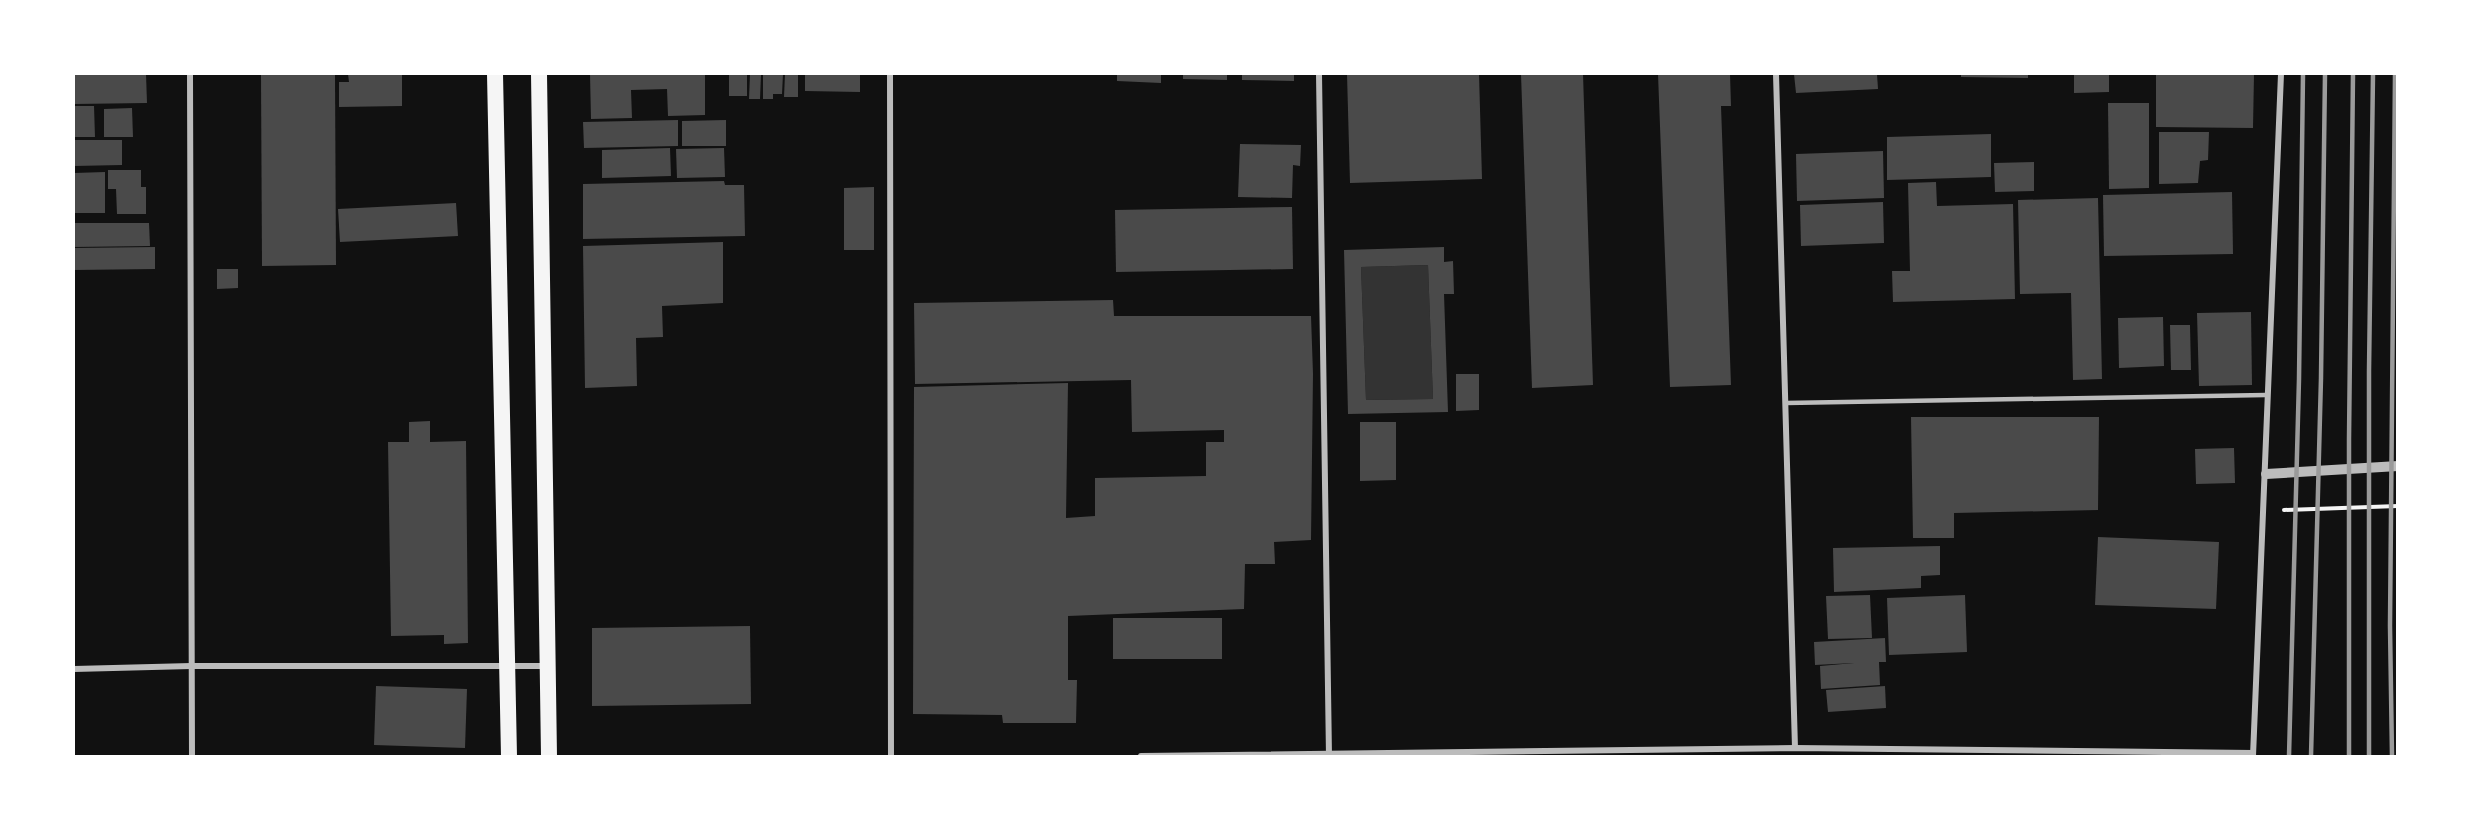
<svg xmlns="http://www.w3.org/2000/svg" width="2471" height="830" font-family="Manrope,sans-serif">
<rect width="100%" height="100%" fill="#111"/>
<path fill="#333" d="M1428 265 1433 399 1366 400 1361 267Z"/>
<g fill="#4a4a4a" fill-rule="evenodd">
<path d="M74 74H146L147 103 74 104Z"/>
<path d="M261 74H335L336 265 262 266Z"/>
<path d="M348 74H402V106L339 107V82H349Z"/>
<path d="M590 74H705V115L668 116 667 89 631 90 632 118 591 119Z"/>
<rect x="729" y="74" width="18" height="22"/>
<path d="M750 74H761L760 99H749Z"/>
<path d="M763 74H783L782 94H773V99H763Z"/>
<path d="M785 74H798V97H784Z"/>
<path d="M805 74H860V92L805 91Z"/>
<path d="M1117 74H1161V83L1117 81Z"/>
<path d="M1183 74H1227V80L1183 79Z"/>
<path d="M1242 74H1294V81L1242 80Z"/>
<path d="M1347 74H1479L1482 179 1350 183Z"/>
<path d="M1521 74H1583L1593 385 1532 388Z"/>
<path d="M1658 74H1730L1731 106H1721L1731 385 1670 387Z"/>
<path d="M1794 74H1877L1878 89 1796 93Z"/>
<path d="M1961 74H2028V78L1961 77Z"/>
<path d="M2074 74H2109V92L2074 93Z"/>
<path d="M2156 74H2254L2253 128 2156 127Z"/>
<path d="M2108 103H2149V188L2109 189Z"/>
<path d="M74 106H94L95 137H74Z"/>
<path d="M132 108 133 137H104V109Z"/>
<path d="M678 120V146L584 148 583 122Z"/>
<path d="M726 120V146H682V121Z"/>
<path d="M2159 132H2209L2208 160 2200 161 2198 183 2159 184Z"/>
<path d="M1991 134V177L1887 180V137Z"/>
<path d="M74 140H122V165L74 166Z"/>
<path d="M1240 144 1301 145 1300 166 1293 165 1292 198 1238 197Z"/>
<path d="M670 148 671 176 602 178V150Z"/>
<path d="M724 148 725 177 677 178 676 149Z"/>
<path d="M1883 151 1884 198 1797 201 1796 154Z"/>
<path d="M2034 162V191L1995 192 1994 163Z"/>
<path d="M108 170H141V187H146V214H117L116 189H108Z"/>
<path d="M105 172V213H74V173Z"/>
<path d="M724 181 725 185H744L745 236 583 239V184Z"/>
<path d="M1936 182 1937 206 2013 204 2015 299 1893 302 1892 271H1910L1908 183Z"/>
<path d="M874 187V250H844V188Z"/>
<path d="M2232 192 2233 254 2104 256 2103 195Z"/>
<path d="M2098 198 2102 379 2073 380 2071 293 2020 294 2018 200Z"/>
<path d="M1883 202 1884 243 1801 246 1800 205Z"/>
<path d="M456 203 458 236 340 242 338 209Z"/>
<path d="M1292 207 1293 269 1116 272 1115 210Z"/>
<path d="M74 223H149L150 246 74 247Z"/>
<path d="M723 242V303L662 306 663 337 636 338 637 386 585 388 583 246Z"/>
<path d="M155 247V269L74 270V248Z"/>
<path d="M1444 247V262L1453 261 1454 294H1444L1448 412 1348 414 1344 250ZM1428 265 1433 399 1366 400 1361 267Z"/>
<path d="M217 269H238V288L217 289Z"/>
<path d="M1113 300 1114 316H1311L1313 374 1311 540 1274 542 1275 564H1245L1244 609 1068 616V680H1077L1076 723H1003L1002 715 913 714 914 387 1068 383 1066 518 1095 516V478L1206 476V442H1224V430L1132 432 1131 380 915 384 914 303Z"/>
<path d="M2251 312 2252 385 2199 386 2197 313Z"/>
<path d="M2163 317 2164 366 2119 368 2118 318Z"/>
<path d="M2170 325H2190L2191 370H2171Z"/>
<path d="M1456 374H1479V410L1456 411Z"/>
<path d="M1911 417H2099L2098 510 1954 513V538H1913Z"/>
<path d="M430 421V442L466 441 468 643 444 644V635L391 636 388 442H409V422Z"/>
<path d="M1360 422H1396V480L1360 481Z"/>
<path d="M2234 448 2235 483 2196 484 2195 449Z"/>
<path d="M2098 537 2219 542 2216 609 2095 605Z"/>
<path d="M1940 546V575L1921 576V588L1834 592 1833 548Z"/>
<path d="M1870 595 1872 638 1828 639 1826 596Z"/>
<path d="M1965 595 1967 652 1889 655 1887 598Z"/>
<rect x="1113" y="618" width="109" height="41"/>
<path d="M750 626 751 704 592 706V628Z"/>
<path d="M1885 638 1886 662H1879L1880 685 1821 689 1820 666 1854 663 1815 665 1814 642Z"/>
<path d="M376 686 467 689 465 748 374 745Z"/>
<path d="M1885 686 1886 708 1828 712 1826 690Z"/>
</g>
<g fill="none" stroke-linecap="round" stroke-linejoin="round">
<path stroke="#f5f5f5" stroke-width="4" d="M2284 510 2398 506"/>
<path stroke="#bcbcbc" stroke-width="4.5" d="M1786 403 2266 395"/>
<g stroke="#bcbcbc" stroke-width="6">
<path d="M190 74 192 756"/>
<path d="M890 74 891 756"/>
<path d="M1319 74 1329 756"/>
<path d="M1776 74 1795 748"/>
<path d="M74 669 191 666H546"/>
<path d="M1141 756 1795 748 2253 753"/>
<path d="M2253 756 2281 74"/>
</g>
<path stroke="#bcbcbc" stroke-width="10" d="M2266 474 2398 466"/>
<g stroke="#f5f5f5" stroke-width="16">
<path d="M495 74 509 756"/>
<path d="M539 74 549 756"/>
</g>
<g stroke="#9a9a9a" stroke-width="4.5">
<path d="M2289 756 2299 379 2303 74"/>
<path d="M2311 756 2321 378 2325 74"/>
<path d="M2349 756V439L2353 74"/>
<path d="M2369 756V371L2373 74"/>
<path d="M2392 756 2390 626 2395 74"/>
</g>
</g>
<rect width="2471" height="830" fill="none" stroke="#ffffff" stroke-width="150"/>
</svg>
